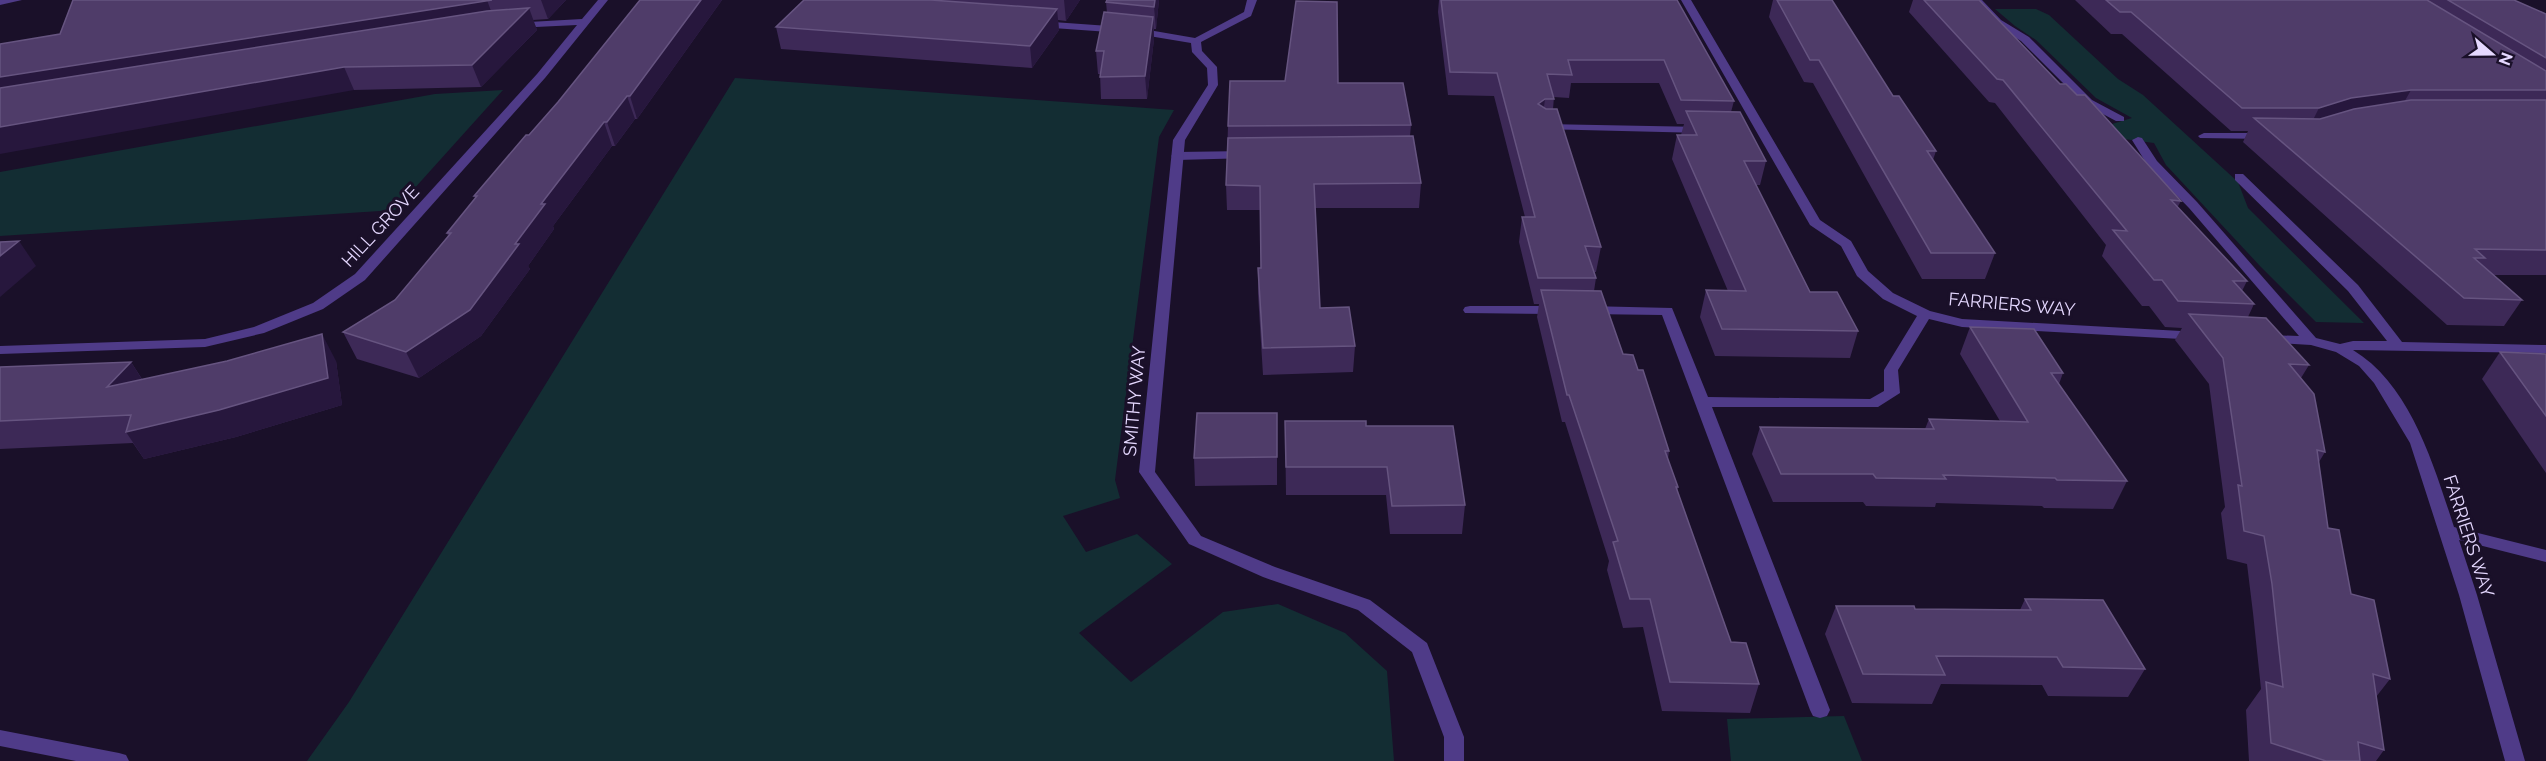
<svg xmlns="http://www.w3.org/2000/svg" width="2546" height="761" font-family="Raleway,sans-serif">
<rect width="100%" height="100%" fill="#1a1029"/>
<g fill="#132d33">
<path d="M1995 9H2036L2049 15 2118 79 2143 95 2238 182 2248 208 2364 323 2316 322 2260 266 2166 165 2154 143 2124 139 2112 124 2132 118 2096 98 2036 40 2015 26Z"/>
<path d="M735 78 1174 110 1159 137 1115 480 1120 498 1063 516 1086 552 1137 534 1172 564 1079 633 1131 682 1223 612 1278 604 1345 633 1387 671 1394 761H307L349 702Z"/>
<path d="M503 90 395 210 0 236V172L435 94Z"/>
<path d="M1844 716 1862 761H1731L1727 719Z"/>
</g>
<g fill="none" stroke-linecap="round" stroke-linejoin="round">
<path fill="#4f3b88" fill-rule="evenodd" d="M1247 151 1251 152V158L1177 160 1171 156 1177 152Z"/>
<g fill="#4f3b88" fill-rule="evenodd">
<path d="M0 0H22L0 5Z"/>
<path d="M598 0H608L545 78 365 280 323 309 264 333 205 347 0 354V346L205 339 254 327 313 303 355 274 537 74 577 25 515 28 511 27V23L582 19Z"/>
<path d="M1247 0H1257L1251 16 1201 42 1202 51 1217 67 1218 85 1185 140 1155 472 1201 536 1275 567 1370 600 1427 643 1464 737V761H1444V737L1412 652 1358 610 1263 577 1189 544 1139 472 1173 140 1208 85 1207 68 1192 52 1191 43 1137 34 1039 27 1034 24 1039 21 1137 28 1195 38 1244 12Z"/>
<path d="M1681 0H1691L1820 220 1851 241 1868 271 1893 293 1930 311 1962 319 2199 332 2206 336 2199 340 1962 327 1929 319 1898 370 1900 393 1878 407H1712L1830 710 1827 716 1820 718 1813 716 1810 710 1662 315 1587 314 1580 310 1587 306 1672 308 1708 397 1870 399 1884 391V370L1917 316 1883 299 1857 276 1841 246 1810 225Z"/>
<path d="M1972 0H1982L2001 20 2029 37 2092 100 2124 117V121H2116L2084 104 2021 41 1993 24Z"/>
<path d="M1544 124 1703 127 1709 130 1703 133 1540 129V125Z"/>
<path d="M2204 133H2266L2272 136 2266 139 2200 138 2198 136Z"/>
<path d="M2138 137 2142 138 2157 161 2197 202 2316 338 2340 344 2353 341H2387L2348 291 2235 180V174H2243L2358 285 2402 342 2546 345V353L2353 350C2411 385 2434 466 2454 527L2546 550V562L2459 540 2477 595 2525 761H2505L2459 595 2410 443 2374 383 2359 366 2336 352 2311 345 2262 342 2260 339 2267 335 2299 336 2189 208 2148 166 2132 140Z"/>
<path d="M1470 306H1557L1564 310 1557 314 1465 313 1463 310 1465 307Z"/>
</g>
<path fill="#4f3b88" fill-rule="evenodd" d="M0 730 119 753 126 755 129 761H76L0 746Z"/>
</g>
<g fill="#3d2957">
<path d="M73 0H566L548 19 533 20 537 30 481 87 354 90 60 34Z"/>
<path d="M640 0H722L637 119H635L615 146H612L553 226 554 229 528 266 530 269 481 336 419 378 357 359 343 332 395 300 448 236 447 233 475 198 474 196 558 102Z"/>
<path d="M804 0H1080L1066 21 1058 20 1059 30 1032 68 781 49 776 27Z"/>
<path d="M1159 0 1156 29H1154V39L1147 99H1101L1100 74H1098L1096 51 1107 13 1106 2Z"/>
<path d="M1439 0H1677L1734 101 1731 112 1766 161 1760 185H1756L1810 292 1858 331 1850 358 1715 356 1700 317 1706 290 1728 291 1672 159 1677 135H1681L1684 124H1677L1659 83H1571L1569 98 1554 97 1553 109 1601 247 1596 272H1594L1596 278 1594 291 1623 354 1638 370 1669 451 1668 459 1678 487 1677 491 1731 642 1759 684 1750 713 1662 711 1643 627 1623 628 1607 570 1609 561 1565 422H1562L1537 317 1539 304H1534L1519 242 1522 217H1525L1494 96 1448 95 1438 12Z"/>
<path d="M1773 0H1832L1893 96 1936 151 1933 160 1995 253 1985 279H1922L1813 83 1804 82 1769 17Z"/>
<path d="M1913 0H1979L2060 84 2181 201 2177 208 2247 281 2242 291 2254 304 2248 317 2309 365 2301 378 2325 452 2319 462 2328 528 2351 594 2390 679 2376 697 2384 750 2376 761H2249L2246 710 2261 689 2253 613 2247 564 2227 559 2221 513 2225 507 2209 384 2175 340 2182 328 2165 327 2149 306H2142L2102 256 2106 245 1995 103 1989 102 1909 12Z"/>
<path d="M2075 0H2514L2546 14V275H2494L2522 300 2504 326 2447 325 2243 142 2248 131H2231L2122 34H2111Z"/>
<path d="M1338 83 1411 125 1410 136 1421 183 1419 208H1315L1320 308 1355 346 1353 372 1263 375 1258 294V268H1261L1260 210H1227L1226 185 1228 126Z"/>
<path d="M1970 327 2063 373 2059 384 2127 481 2113 509 2044 508 2042 506 1936 503 1935 507 1866 506 1863 502H1773L1752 454 1760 427 1925 429 1929 419 2000 421 1960 354Z"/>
<path d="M2500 352 2546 354V473L2482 379Z"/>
<path d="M336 361 342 405 236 437 144 459 133 443 0 449V367L131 362 142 379Z"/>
<path d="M1277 413V485L1195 486 1194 458Z"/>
<path d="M1285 421 1366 426 1465 505 1462 534H1390L1386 495H1286Z"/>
<path d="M2025 599 2145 669 2128 697 2048 696 2042 685 1941 684 1932 704 1852 703 1825 634 1836 606 1915 609 2020 610Z"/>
</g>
<g fill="#27173d">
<path d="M487 0 495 22 0 103V77Z"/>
<path d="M541 0H566L548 19Z"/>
<path d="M701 0H722L637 119 630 96Z"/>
<path d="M1064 0H1080L1066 21Z"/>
<path d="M1155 0H1159L1156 29 1154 7Z"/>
<path d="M529 8 537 30 481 87 472 65Z"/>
<path d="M1057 9 1059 30 1032 68 1030 46Z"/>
<path d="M1153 17 1154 39 1147 99 1145 76Z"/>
<path d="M344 67 354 90 0 154V127Z"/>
<path d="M2411 90 2398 113 2307 132 2319 108 2351 98Z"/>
<path d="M627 96 635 119 615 146 607 122Z"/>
<path d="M1545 99 1542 122 1538 104Z"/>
<path d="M604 122 612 146 553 226 554 229 528 266 530 269 481 336 419 378 406 352 515 244 541 204Z"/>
<path d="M19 241 36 266 0 297V256Z"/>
<path d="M322 334 336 361 342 405 236 437 144 459 126 432Z"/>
<path d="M131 362 148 389 107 387Z"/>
</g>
<g fill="#4f3c69" stroke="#665480" stroke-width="1.5">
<path d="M73 0H492L0 77V44L60 34Z"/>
<path d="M640 0H701L630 96H627L607 122H604L541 204H545L515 244H519L470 310 406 352 343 332 395 300 451 233H447L477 196H474L526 135H529L558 102Z"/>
<path d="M804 0H931L1057 9 1030 46 776 27Z"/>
<path d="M1107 0H1155L1154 7 1106 2Z"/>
<path d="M1441 0H1677L1734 101 1681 100 1664 60H1568L1572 75 1547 74 1554 99H1545L1538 104 1546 109H1557L1601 247 1585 246 1596 278H1538L1522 217H1535L1497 73 1450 72Z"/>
<path d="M1777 0H1832L1893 96H1899L1936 151H1927L1995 253H1931L1819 60H1810Z"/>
<path d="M1924 0H1979L2060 84H2066L2077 95H2085L2181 201 2171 200 2247 281H2233L2254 304 2178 301 2162 280H2154L2113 230 2127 231 2003 80 1997 79Z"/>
<path d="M2106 0H2427L2546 71V90H2411L2351 98 2319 108H2242L2131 12H2120Z"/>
<path d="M2448 0H2514L2546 14V58Z"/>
<path d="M1296 1 1337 2 1338 83H1403L1411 125 1228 126 1230 81H1285Z"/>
<path d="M529 8 472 65 344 67 0 127V88L487 11Z"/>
<path d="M1104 12 1153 17 1145 76 1100 77 1104 51H1096Z"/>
<path d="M2411 100H2546V250L2475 249 2485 258H2474L2522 300 2464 298 2254 118 2320 119 2354 109Z"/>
<path d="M1686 111 1740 112 1766 161H1744L1810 292H1837L1858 331 1722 329 1706 290 1746 291 1677 135H1697Z"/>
<path d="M1413 136 1421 183 1314 184 1320 308 1349 307 1355 346 1263 348 1258 268H1261L1260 186 1226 185 1228 138Z"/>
<path d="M19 241 0 256V242Z"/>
<path d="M1541 290 1601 291 1623 354 1633 355 1638 370H1643L1669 451H1665L1678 487H1676L1731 642 1746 643 1759 684 1670 682 1650 599H1630L1613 542 1618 541 1569 395H1567Z"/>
<path d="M2189 314 2266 318 2309 365 2289 364 2314 394 2325 452 2317 450 2328 528 2339 530 2351 594 2374 600 2390 679 2373 674 2384 750 2358 742 2360 761H2326L2271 743 2266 682 2283 687 2272 584 2264 536 2244 531 2238 485 2242 486 2223 358Z"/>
<path d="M1970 327 2034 329 2063 373H2051L2127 481 2057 480 2055 478 1943 475 1946 479 1876 478 1873 474H1781L1760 427 1934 429 1929 419 2028 422Z"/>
<path d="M322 334 328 378 219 410 126 432 131 415 0 421V367L131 362 107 387 227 361Z"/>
<path d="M2500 352 2546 354V416Z"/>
<path d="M1197 413H1277V457L1194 458Z"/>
<path d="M1285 421H1366V426H1453L1465 505 1392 506 1387 467H1286Z"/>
<path d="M2025 599 2103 600 2145 669 2063 667 2057 657 1936 656 1945 675 1863 674 1836 606H1914L1915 609 2031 610Z"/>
</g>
<g text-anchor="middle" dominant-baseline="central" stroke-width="6" stroke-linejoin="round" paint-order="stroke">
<g font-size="18" fill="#e5d8ff" stroke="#1a1029">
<text transform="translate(380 226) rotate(-47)">HILL GROVE</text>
<text transform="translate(2012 304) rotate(5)">FARRIERS WAY</text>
<text transform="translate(1134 401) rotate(-85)">SMITHY WAY</text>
<text transform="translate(2469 536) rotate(72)">FARRIERS WAY</text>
</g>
</g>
<g transform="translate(2492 54) rotate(110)" stroke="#1a1029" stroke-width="4.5" paint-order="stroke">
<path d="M0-4.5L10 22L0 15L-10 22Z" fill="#e5d8ff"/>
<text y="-9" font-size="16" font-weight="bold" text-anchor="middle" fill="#e5d8ff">N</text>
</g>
</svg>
